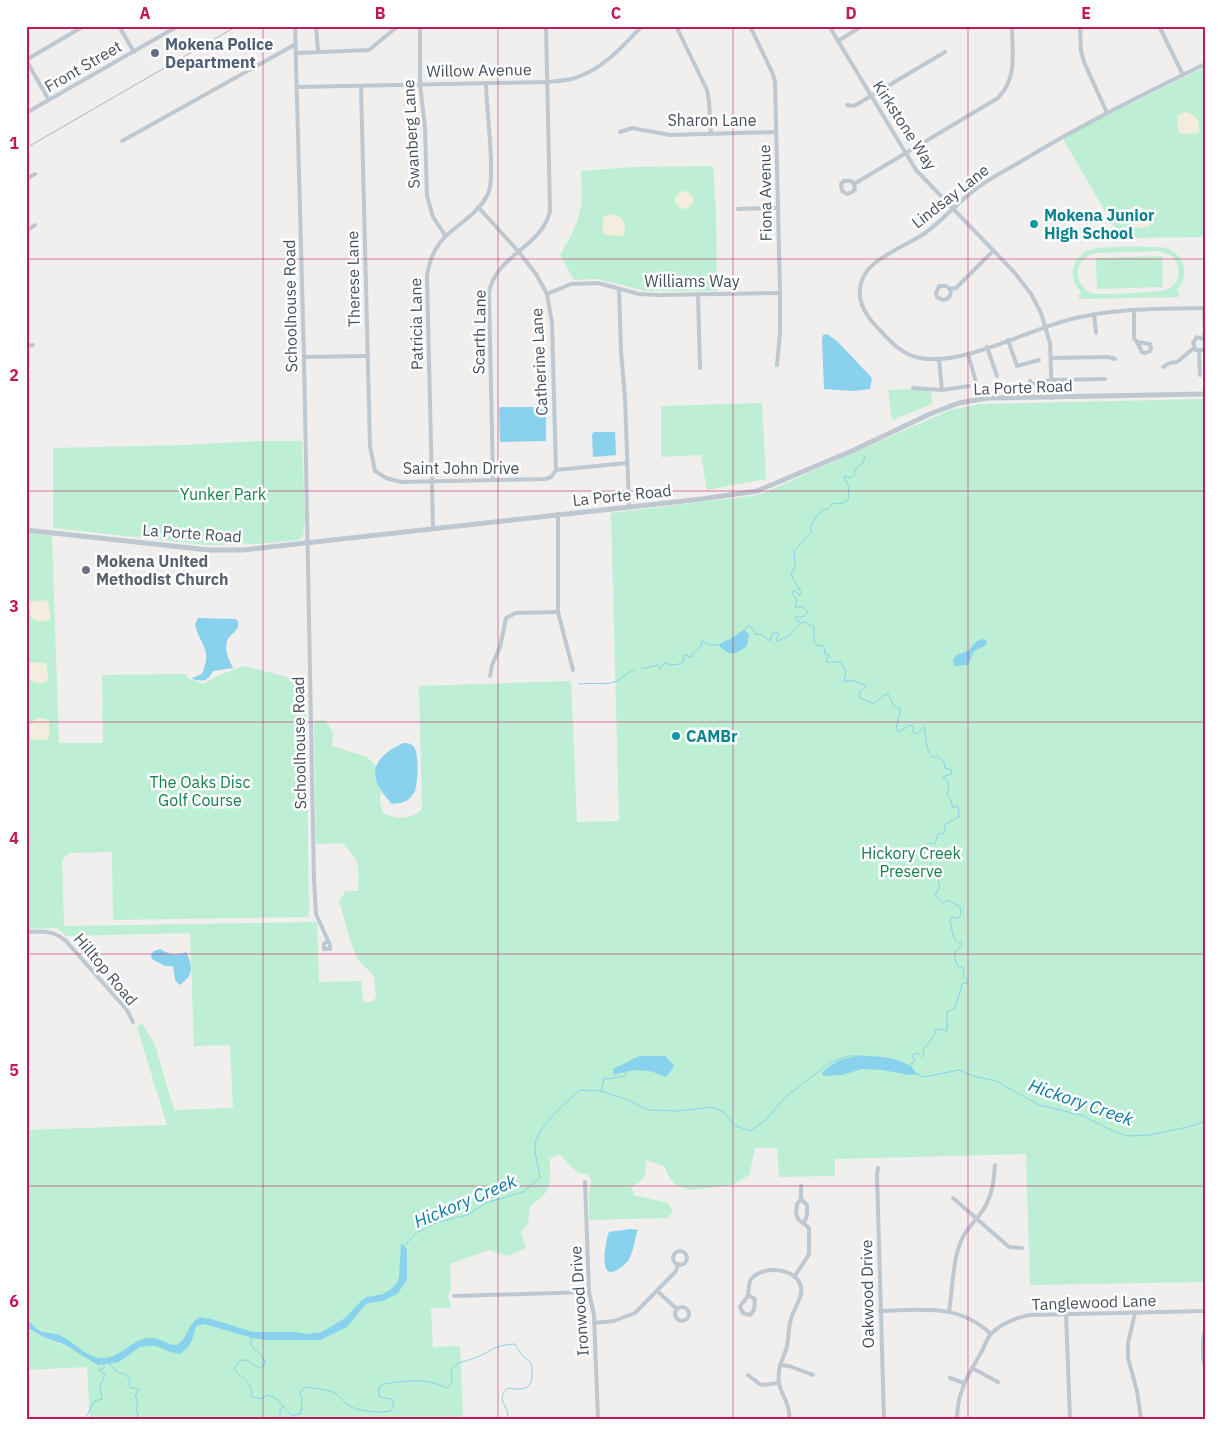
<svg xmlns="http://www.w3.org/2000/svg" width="1231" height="1445" font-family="'IBM Plex Sans',sans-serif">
<rect width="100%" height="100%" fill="#f1eeee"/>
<g fill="#bcefd3" fill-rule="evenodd">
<path d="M1205 67V237L1121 238 1067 146 1064 141V139L1091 123Z"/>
<path d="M713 166 716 211 717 291H646L597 279 574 280 560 255C580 223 584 208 581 171L633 167Z"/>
<path d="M1159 247C1182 248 1193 274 1176 291H1179V297L1079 299V294L1082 293C1076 287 1071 279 1073 270 1074 263 1079 255 1086 251 1098 245 1143 247 1159 247ZM1159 251 1172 256C1183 269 1181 286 1162 291 1148 292 1102 296 1091 293 1082 289 1077 280 1078 271 1079 260 1087 256 1096 253Z"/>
<path d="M1162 256 1163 287 1097 289 1096 258Z"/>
<path d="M909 389 931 391 932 404 892 420 888 390Z"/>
<path d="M1205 399V1282L1030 1285 1026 1154 835 1159V1176L779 1177 777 1148H755L749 1175 732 1185 691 1190 676 1185 669 1177 664 1166 646 1160C645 1176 646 1179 631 1187L634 1195 668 1203 673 1211 668 1218 589 1220V1189L591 1186V1179L587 1174C575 1175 567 1161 559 1154L550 1159C550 1185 553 1191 530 1206L528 1224 521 1232 526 1248 508 1256 489 1250 450 1264 451 1289 448 1295 451 1308H431L433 1347 460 1346 463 1419H90L87 1367 26 1370V1327L32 1331 75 1351 26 1324V1130L167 1125 137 1027 142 1023 155 1045 172 1103 175 1104H173L174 1110 233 1108 230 1045 194 1046 190 933 66 936 57 928 26 929V532L52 536 59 743H103L102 675 186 674 188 678 203 684 219 675 244 666 306 682 309 917 113 920 112 852 69 853 62 860 64 926 317 922 319 982 361 981 363 1002H372L376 997 374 976 358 960 350 940 339 901 346 891H358C359 867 361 861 342 843L316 844 314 721 324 719 333 732 332 746 367 757 376 766 375 778 381 789 380 802 383 813C398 820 410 820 422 809L419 686 571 681 577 822 619 821 611 513 752 496 766 492 950 410 980 404Z"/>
<path d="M762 403 766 479 707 490 701 455 661 457V406Z"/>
<path d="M259 441H302L305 520 303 536 299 540 256 544 206 545 53 528V448L185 445Z"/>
</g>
<g fill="#f3edde">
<path d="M1184 112C1196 113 1202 122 1198 133L1182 134 1178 132 1177 116Z"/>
<circle cx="684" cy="200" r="9"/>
<path d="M1135 206C1147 207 1153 215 1149 227L1133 228 1130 226 1128 210Z"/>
<path d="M612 214C623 216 628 225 623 236L607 235 603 233V217Z"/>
<path d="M44 600 48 602 51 618C38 627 24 617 28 602Z"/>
<path d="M28 662 44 663 47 665 48 681C39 686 31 683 26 674Z"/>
<path d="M41 718 49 720V736L47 740H31C25 730 29 720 41 718Z"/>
</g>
<g fill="#88d2ed">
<path d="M827 334 838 342 872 378 870 389 854 391 824 389 822 340 823 335Z"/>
<path d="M501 407H546V441L500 442 499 409Z"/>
<path d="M594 432H615L616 455 593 457 592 434Z"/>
<path d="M198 618 235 619 238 621C240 632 230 633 227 641 224 650 229 660 233 668L213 671C208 681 203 682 193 679L192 678 202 674C213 648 200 647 195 624Z"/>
<path d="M744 630 749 634 747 646C733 656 731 656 718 645 723 641 728 641 733 637 738 635 739 632 744 630Z"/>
<path d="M983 639 986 640 987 644C983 648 976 648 973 653 971 656 970 662 968 665L954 666 953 659C959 652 960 655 967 651 974 647 974 640 983 639Z"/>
<path d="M403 743C407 743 411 743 414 747 419 753 418 783 415 791 414 793 412 795 411 797 406 803 399 803 392 804 367 778 369 759 403 743Z"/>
<path d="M160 949C170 955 175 956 186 952 193 965 194 977 179 985L175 980 173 966H165L152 959 151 954 154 951Z"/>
<path d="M639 1056H665L674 1065 669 1074 665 1077C648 1068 633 1069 614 1075L613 1069Z"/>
<path d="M870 1056C886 1057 909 1059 917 1074L910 1075 882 1070 862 1069 842 1075 823 1076 822 1073C836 1059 850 1056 870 1056Z"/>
<path d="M630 1229 638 1230C634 1240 634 1252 628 1261 625 1264 620 1269 615 1271 598 1279 606 1239 609 1232Z"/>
<path d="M401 1244 407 1249V1278L405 1283 397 1294 383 1301 369 1303 365 1305 347 1327 320 1340H266L252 1338 205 1324 196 1326C193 1338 191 1347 180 1354L170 1352 156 1346H148L140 1347 119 1362 98 1365 65 1345 42 1336 26 1327V1320C31 1322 34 1327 38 1330 45 1334 53 1332 61 1336 75 1342 88 1360 105 1358 120 1357 131 1341 147 1338 159 1336 166 1345 177 1345 188 1338 188 1324 199 1317L211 1319 253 1332H295L306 1334 322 1332 345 1318 362 1300 367 1297 383 1294 391 1289 397 1283 399 1277Z"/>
</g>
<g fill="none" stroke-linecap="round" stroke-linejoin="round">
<g stroke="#88d2ed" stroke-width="1">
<path d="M800 622 796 620V616L803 617 808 612 802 607H795L797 600 792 594 793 591H795L799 596 801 592 791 575 795 566 794 551C801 545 804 537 812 532L810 527 817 515 824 509 827 510 832 504 842 503 848 500 849 487 844 477 845 476 851 478 854 475 855 469 863 463 865 456"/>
<path d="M744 630 749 625 756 634 762 635 770 641 772 633H778L779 634 776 640 778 641 789 636 801 623 805 622 814 627V640L817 646 821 645 824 647 825 654 830 656 826 659V662H840L846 671 844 681H855L866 686 859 693 860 698 874 704 882 696 888 694 894 706 901 709 896 728 898 732 911 725 913 727V732L917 734 924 727 925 729C926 739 926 749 932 757L938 756 944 762 945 768 951 770 952 774 944 776 943 778 946 779 949 786 947 795 951 800 953 808 958 806 959 817 947 823 944 827 945 831 944 833 938 834 935 844 928 843 927 846 930 848 931 864 933 866 932 873 939 880 938 883 940 886 935 896 943 903 948 900 960 907 961 914 958 918 952 917 950 921 953 935 955 940 962 944C954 955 952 952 958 967H962L964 970 963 976 969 982 962 984 955 1008 947 1012V1031L939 1029 935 1030V1034L923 1050 924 1054 922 1057 918 1053 912 1055 915 1061 911 1064V1067"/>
<path d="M642 669 658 665 660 669 664 663C672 665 676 666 683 662L684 655 692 657V654L702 645 701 642 702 641 711 645H718"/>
<path d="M579 684C592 682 605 686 617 681 623 678 628 672 634 670"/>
<path d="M916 1074 924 1077 959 1070 973 1076 996 1081 1039 1105 1081 1115 1115 1132 1129 1136 1149 1135 1192 1126 1205 1121"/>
<path d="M601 1091 604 1078 608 1079 625 1076V1073"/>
<path d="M404 1246 417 1232 438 1222 467 1215 486 1203 523 1192 540 1178C539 1168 535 1157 535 1147 534 1130 567 1101 580 1090L601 1091 623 1098 649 1110 677 1111 712 1107 724 1112 734 1125 750 1131 766 1120 784 1098 831 1062 849 1056H866"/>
<path d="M252 1338 250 1344 264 1359 265 1364 260 1368C252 1366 251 1359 242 1360L236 1365 234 1369C241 1378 254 1383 251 1396L260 1399 269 1395 277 1399 292 1416 301 1413 302 1395 299 1393 305 1387C313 1388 325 1389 333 1392 339 1394 342 1401 348 1405 358 1412 379 1413 391 1411L394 1405 391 1399 380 1397 378 1391 380 1386 383 1384C406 1381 424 1377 447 1388L452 1381 451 1370C460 1360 461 1363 472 1359 490 1353 492 1345 515 1344 518 1348 520 1354 524 1357 527 1360 528 1359 530 1362 533 1366 531 1369 532 1373 533 1391 522 1390 508 1388L503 1394 502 1400 508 1412 507 1419"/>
<path d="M108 1363 114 1368 115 1371 126 1375 130 1380 129 1385 131 1388 139 1389 135 1397 138 1402 136 1408 138 1414 136 1419"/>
<path d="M84 1419 88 1414 94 1401 102 1399 100 1386 105 1375 99 1370 104 1368V1363"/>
<path d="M280 1419V1411L283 1406"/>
</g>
<g stroke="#bec8d1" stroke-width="4">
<path d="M119 26 134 52"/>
<path d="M295 26 304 357 314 880 316 914 330 945V949H324V944L328 941"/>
<path d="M316 26 318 51"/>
<path d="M420 26V84L425 128 427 196 433 217 445 235"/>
<path d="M676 26 707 90 709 101 711 134"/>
<path d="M750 26 772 72 775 81 780 293V332L777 365"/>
<path d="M829 26 916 170 1014 272 1031 294 1041 313 1050 343 1052 398"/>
<path d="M1080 26 1081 51 1084 62 1107 113"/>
<path d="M1159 26 1183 75"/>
<path d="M838 41 862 26"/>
<path d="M296 53 369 50 398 26"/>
<path d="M26 60 84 26"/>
<path d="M26 60 49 100"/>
<path d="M1205 64C1144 94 1083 124 1025 159 1010 168 994 176 980 186 960 199 945 219 925 233 908 245 875 257 865 274 854 293 862 311 875 325 888 339 901 355 920 358 962 366 1026 331 1068 320 1113 308 1159 309 1205 308"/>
<path d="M361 86 370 446 375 471 386 478 401 482 545 479 551 477 556 470 552 323 547 294 536 274 519 252 478 207"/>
<path d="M297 87 548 82C556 81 566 81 575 78 603 69 622 47 642 26"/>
<path d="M847 105 854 106 945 52"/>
<path d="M26 113 178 26"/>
<path d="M620 132 632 128 670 135 776 132"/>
<path d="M122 141 296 44"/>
<path d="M26 179 35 174"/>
<path d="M854 184 851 181H844L841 184 842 191 847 194 852 192 855 189 854 184 998 98C1018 77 1012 53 1012 26"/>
<path d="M738 209 778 208"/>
<path d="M26 231 35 225"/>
<path d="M619 289 621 351 625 398 629 506"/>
<path d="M950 289 946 286H939L936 293 937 297 943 300C949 299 952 295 950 289L956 288 993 251"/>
<path d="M547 294 571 284 598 283 639 294 659 295 780 293"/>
<path d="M698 295 700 368"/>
<path d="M1134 310V338L1137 342 1150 344 1151 348 1150 351 1145 353 1142 352 1137 342"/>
<path d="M1094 314 1096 333"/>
<path d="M1203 338 1205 333 1204 308"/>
<path d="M1008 340 1017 366 1039 360"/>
<path d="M1205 340 1197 337 1193 343 1196 350H1202L1205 348"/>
<path d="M26 346 33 345"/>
<path d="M987 347 997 376"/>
<path d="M1199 351 1200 375"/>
<path d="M968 354 976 382"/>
<path d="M304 357 368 356"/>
<path d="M1051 358 1108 357 1115 359"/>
<path d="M1163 367 1170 363 1177 362 1194 348"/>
<path d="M1030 381 1031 384 1052 380 1105 379"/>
<path d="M913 388 942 390 939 359"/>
<path d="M942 390 969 386"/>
<path d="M556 470 627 463"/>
<path d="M493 480 489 292C496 255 542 247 550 211L546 26"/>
<path d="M558 514V612L573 670"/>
<path d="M433 528 427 276C434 226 470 229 488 194 496 178 486 106 486 83"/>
<path d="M490 676 492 665 500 647 506 618 516 613 558 612"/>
<path d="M26 932C43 931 53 930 66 941L127 1010 133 1022"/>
<path d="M878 1168 877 1174 884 1419"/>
<path d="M585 1182 589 1292 594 1315 598 1419"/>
<path d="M953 1198 1009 1247 1022 1248"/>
<path d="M801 1199 807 1205V1215L804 1224"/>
<circle cx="680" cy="1258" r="7"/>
<path d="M795 1276 809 1254V1228L798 1219 796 1213 797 1204 801 1199V1186"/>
<path d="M657 1291 677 1309"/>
<path d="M748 1295 755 1299 754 1310 750 1315 743 1313 740 1307C742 1302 747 1300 748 1294 750 1288 747 1282 753 1277 766 1266 793 1268 800 1284 805 1294 795 1306 792 1316 788 1326 789 1336 787 1346 785 1355 780 1362 779 1371 779 1375 778 1379 779 1383 781 1395 791 1405 789 1419"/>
<path d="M454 1296 589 1292"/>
<circle cx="682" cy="1314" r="7"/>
<path d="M880 1311C922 1310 958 1303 991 1334"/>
<path d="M949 1311C953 1288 952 1263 961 1241 967 1226 981 1217 987 1203 993 1191 994 1178 995 1165"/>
<path d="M1135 1313 1128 1343V1358L1137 1391 1141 1419"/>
<path d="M1066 1314 1070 1419"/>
<path d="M594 1323 614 1321 635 1313 676 1271 678 1264"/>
<path d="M780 1365 789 1366 813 1375"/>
<path d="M972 1368 998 1382"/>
<path d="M1205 1368C1202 1355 1202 1343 1205 1329"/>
<path d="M748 1375 761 1385 779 1383"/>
<path d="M950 1378 964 1383"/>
<path d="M957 1419C957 1392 969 1373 982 1351 985 1345 987 1338 991 1334 1001 1323 1016 1318 1029 1315L1205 1311"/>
</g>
<path stroke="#bec8d1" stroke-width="5" d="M26 530 209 550H243L702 499 757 491 854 450 932 413 959 403 987 398 1205 394"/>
<path stroke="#b0b3b9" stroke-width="1" d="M26 148 237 26"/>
</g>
<path fill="none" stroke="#c2185b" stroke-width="1" stroke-opacity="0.55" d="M263 26V1419M498 26V1419M733 26V1419M968 26V1419M26 259H1205M26 491H1205M26 722H1205M26 954H1205M26 1186H1205"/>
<circle fill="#5c6f8a" stroke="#fff" stroke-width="2" cx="155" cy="53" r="5"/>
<g fill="#0f9aa8" stroke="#fff" stroke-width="2">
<circle cx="1034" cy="224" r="5"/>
<circle cx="676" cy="736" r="5"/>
</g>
<circle fill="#6b7280" stroke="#fff" stroke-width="2" cx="86" cy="570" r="5"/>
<g text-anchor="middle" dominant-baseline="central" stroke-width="5" stroke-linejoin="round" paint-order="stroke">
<g font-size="16" font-weight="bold" fill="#4e5e75" stroke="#fff" text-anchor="start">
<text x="165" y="44">Mokena Police<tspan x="165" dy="18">Department</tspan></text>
</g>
<g font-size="16" fill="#46505c" stroke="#fff">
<text transform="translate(83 66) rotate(-30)">Front Street</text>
<text transform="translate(479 70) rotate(-1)">Willow Avenue</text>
<text x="712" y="120">Sharon Lane</text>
<text transform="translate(905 125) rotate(57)">Kirkstone Way</text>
<text transform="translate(411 134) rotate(-93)">Swanberg Lane</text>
<text transform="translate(765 193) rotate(-91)">Fiona Avenue</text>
<text transform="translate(950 196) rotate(-38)">Lindsay Lane</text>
<text transform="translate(353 279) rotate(-91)">Therese Lane</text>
<text x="692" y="281">Williams Way</text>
<text transform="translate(290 306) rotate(-91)">Schoolhouse Road</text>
<text transform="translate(416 324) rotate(-91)">Patricia Lane</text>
<text transform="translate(479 332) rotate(-89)">Scarth Lane</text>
<text transform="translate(539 362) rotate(-93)">Catherine Lane</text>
<text transform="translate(1023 387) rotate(-2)">La Porte Road</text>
<text x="461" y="468">Saint John Drive</text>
<text transform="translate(622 495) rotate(-6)">La Porte Road</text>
<text transform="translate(192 533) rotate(4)">La Porte Road</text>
<text transform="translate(299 743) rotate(-91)">Schoolhouse Road</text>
<text transform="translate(106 969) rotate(50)">Hilltop Road</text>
<text transform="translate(867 1294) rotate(-91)">Oakwood Drive</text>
<text transform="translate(579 1301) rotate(-94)">Ironwood Drive</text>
<text transform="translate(1094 1302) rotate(-2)">Tanglewood Lane</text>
</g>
<g font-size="16" font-weight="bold" fill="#0d838f" stroke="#fff" text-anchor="start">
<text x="1044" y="215">Mokena Junior<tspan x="1044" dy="18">High School</tspan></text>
<text x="686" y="736">CAMBr</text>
</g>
<g font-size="16" fill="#157f50" stroke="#fff">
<text x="223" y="494">Yunker Park</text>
<text x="200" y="782">The Oaks Disc<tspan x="200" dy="18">Golf Course</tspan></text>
<text x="911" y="853">Hickory Creek<tspan x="911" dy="18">Preserve</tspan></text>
</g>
<g font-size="16" font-weight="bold" fill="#5b616d" stroke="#fff" text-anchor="start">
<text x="96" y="561">Mokena United<tspan x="96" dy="18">Methodist Church</tspan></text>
</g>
<g font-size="18" font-style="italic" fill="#0a7aa3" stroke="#fff">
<text transform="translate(1081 1102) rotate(19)">Hickory Creek</text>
<text transform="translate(465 1201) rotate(-23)">Hickory Creek</text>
</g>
</g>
<rect width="1231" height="1445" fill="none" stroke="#ffffff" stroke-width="55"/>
<rect x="28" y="28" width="1176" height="1390" fill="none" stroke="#c2185b" stroke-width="2"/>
<g font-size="16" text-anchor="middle" font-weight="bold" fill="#c2185b">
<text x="145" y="19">A</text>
<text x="380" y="19">B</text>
<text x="616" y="19">C</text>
<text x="851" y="19">D</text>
<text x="1086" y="19">E</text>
<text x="14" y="149">1</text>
<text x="14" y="381">2</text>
<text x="14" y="612">3</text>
<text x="14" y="844">4</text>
<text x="14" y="1076">5</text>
<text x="14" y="1307">6</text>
</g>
</svg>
